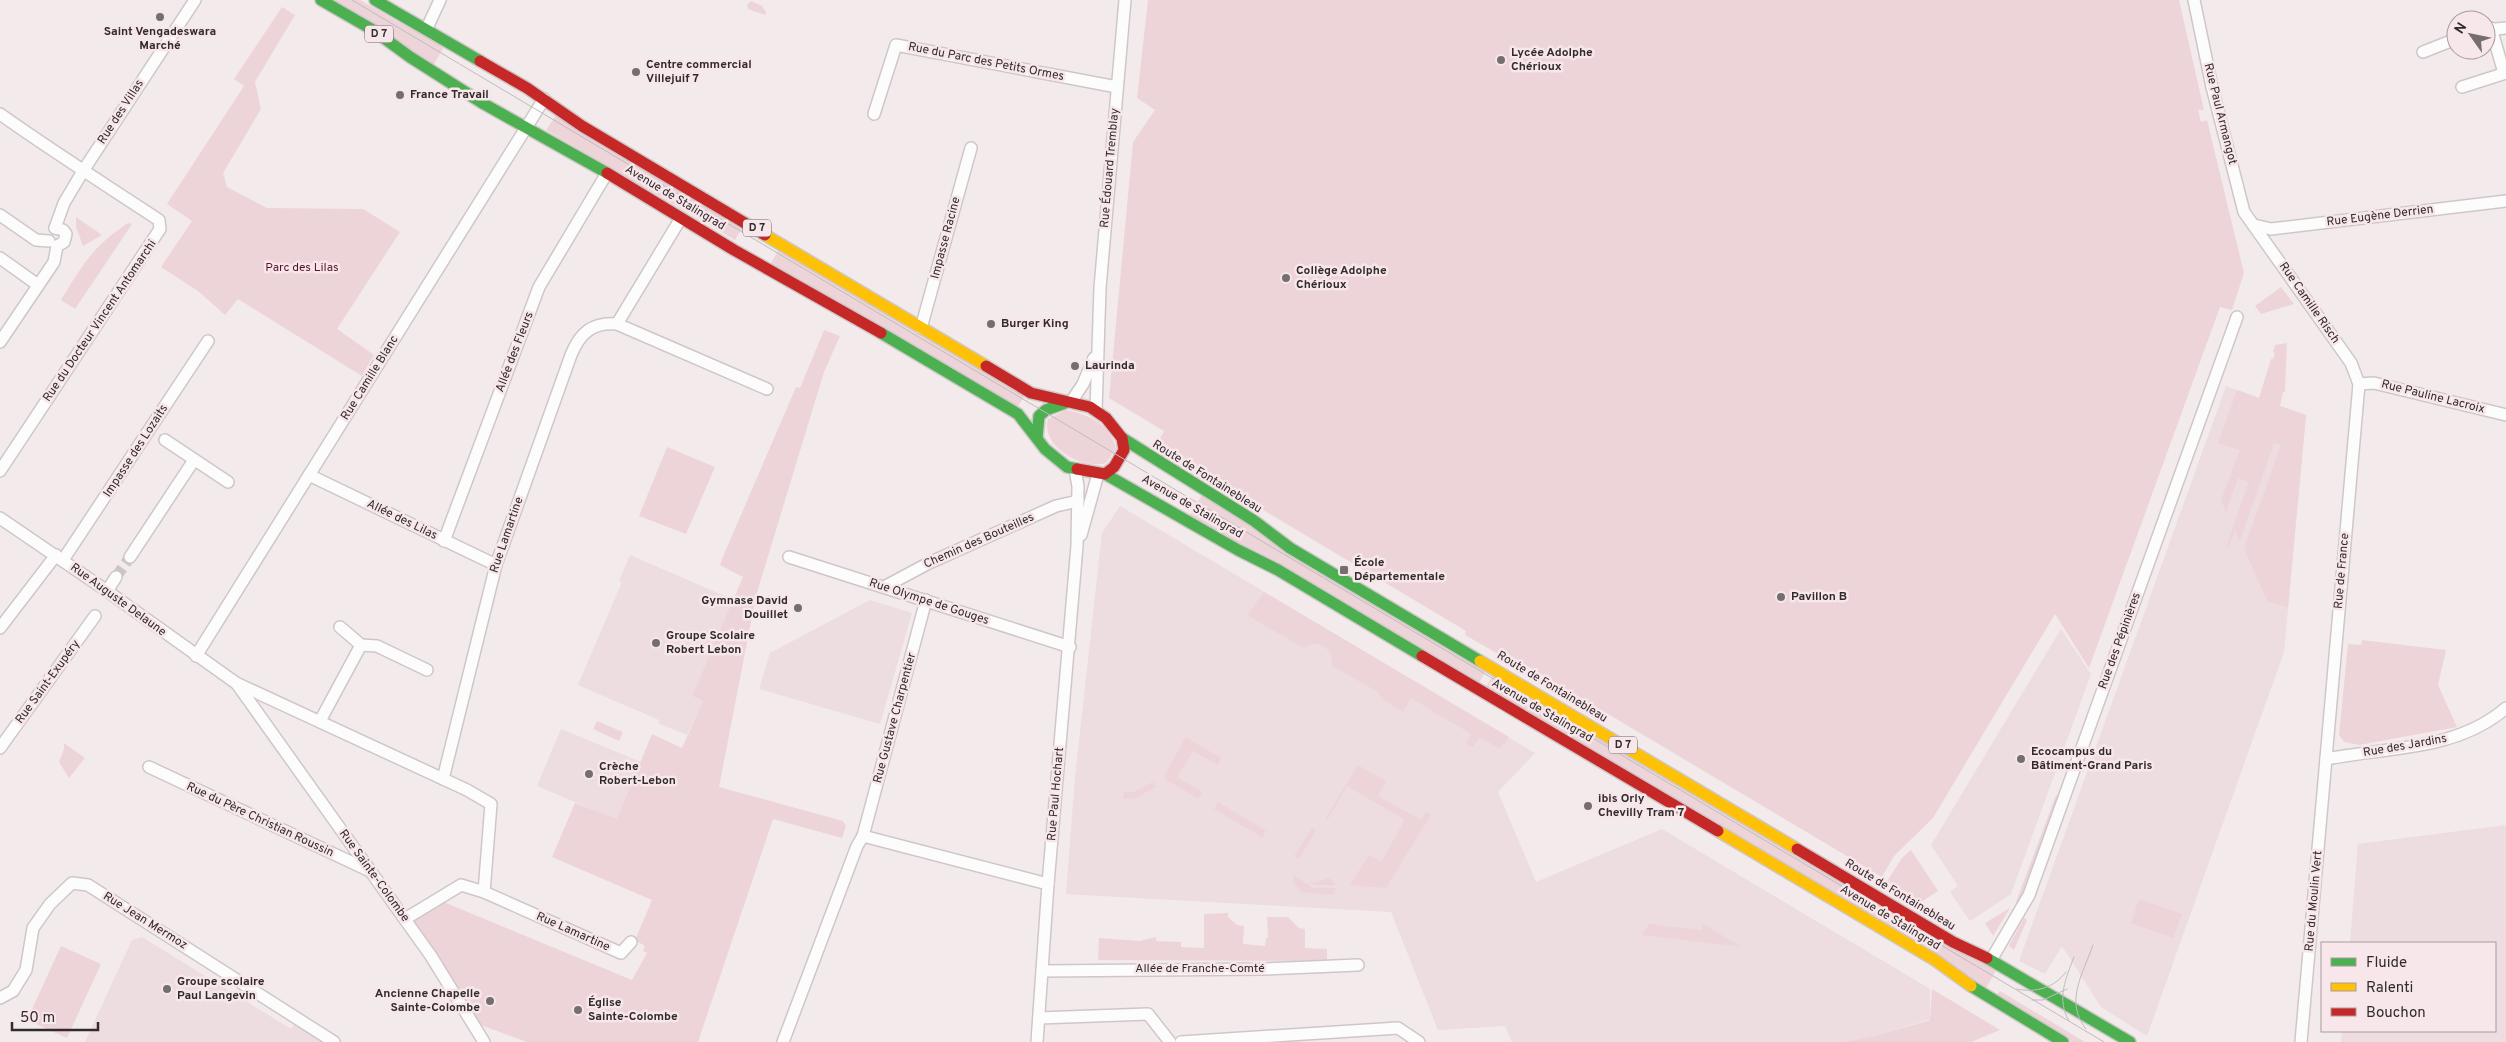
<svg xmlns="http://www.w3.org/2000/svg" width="2506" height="1042" font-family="Overpass,sans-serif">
<rect width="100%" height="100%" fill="#f3eaec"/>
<g fill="#eddce0">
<path d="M2226 386 2306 415 2284 652 2147 1036 2101 1007 2062 946 2045 974 2019 961Z"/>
<path d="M1120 506 1535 753 1498 792 1536 882 1662 829 1930 989V1019L1878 1035 1844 1042H1512L1505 1026 1438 1030 1391 912 1066 894 1075 777 1102 533Z"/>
<path d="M630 555 734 600 692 696 703 701 687 735 658 723 659 720 578 685 622 582 619 581Z"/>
<path d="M870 600 912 613 880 724 759 689 770 653Z"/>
<path d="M2061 629 2091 674 2011 894 1970 921 1950 892 1958 886 1931 845Z"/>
<path d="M561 729 641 762 617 820 537 786Z"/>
<path d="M2506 825V1042H2341L2342 1031H2495V943H2350L2358 844Z"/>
<path d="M142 937 291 1029 296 1022 326 1042H85L132 940Z"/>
</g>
<g fill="#edd4d9">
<path d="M332 0H360L398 22 445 45 433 66Z"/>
<path d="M1148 0H2179L2204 110H2198L2201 122 2207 120 2244 273 2232 310 2220 307 2089 668 2055 614 1933 818 1894 856 1882 877 1519 661 1516 664 1465 635 1466 631 1156 446 1164 431 1109 398 1133 142 1155 110 1137 98Z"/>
<path d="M751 1 762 6 766 12 765 15 748 9 747 5Z"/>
<path d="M282 7 295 15 255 82 261 109 223 173 227 187 267 208 363 209 400 232 337 329 374 355 362 376 238 299 225 315 198 291 161 267 192 221 167 204 244 86 234 79Z"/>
<path d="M557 114 742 228 735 240 546 130Z"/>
<path d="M76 217 102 235 83 246 76 227Z"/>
<path d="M128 223 132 224 75 309 61 300C84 263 91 248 128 223Z"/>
<path d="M779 249 1025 395 1017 408 770 265Z"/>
<path d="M2281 287 2294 304 2261 314 2255 306Z"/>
<path d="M824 330 840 336 824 372 756 596 719 787 843 821 846 826 842 838 773 819 698 1042H527L481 1025 413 922 441 901 632 980 647 953 643 951 645 946 635 940 652 900 552 857 575 803 617 819 652 734 682 748 703 701 692 696 743 577 720 565 722 559 796 387 800 388Z"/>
<path d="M2287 343 2285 392H2283L2280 406 2306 415 2288 607 2268 602 2244 549 2281 445 2274 443 2240 540 2235 530 2229 547H2226L2249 482 2238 478 2226 512 2221 500 2240 450 2218 443 2237 390 2259 398 2271 359H2273L2275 353 2273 352 2275 345Z"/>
<path d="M1066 410C1087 414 1111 424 1116 449L1106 463C1083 470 1040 447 1048 419Z"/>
<path d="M667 447 715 467 686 534 639 516Z"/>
<path d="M1202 495 1486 670 1479 683 1190 515Z"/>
<path d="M1264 592 1509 737 1500 749 1480 737 1473 747 1466 743 1471 734 1411 698 1403 712 1382 699 1378 692 1332 666 1331 652 1320 644H1311L1304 648 1250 617 1248 614Z"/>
<path d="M2362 640 2446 650 2438 685 2457 727 2359 745 2344 742 2339 735 2348 644 2361 645Z"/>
<path d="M1494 674 1997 969 1985 990 1486 687Z"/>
<path d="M597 721 623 732 619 741 593 729Z"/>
<path d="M1186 737 1221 758 1218 765 1193 751 1177 777 1202 792 1198 799 1167 780 1164 776Z"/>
<path d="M64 743 85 758 69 778 59 762 64 749Z"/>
<path d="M1358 765 1386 781 1378 796 1421 820 1426 812 1431 814 1386 888 1350 885 1369 855 1381 862 1405 820 1347 786 1328 819 1326 818Z"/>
<path d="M1153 782 1156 787 1135 798 1123 799 1124 792H1134Z"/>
<path d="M2056 795 2059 796 2025 892 2018 904 2016 902Z"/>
<path d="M1218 802 1266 831 1262 837 1214 809Z"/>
<path d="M1312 828 1316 830 1299 859 1294 856Z"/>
<path d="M1911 850 1938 891 1921 902 1887 881 1902 858Z"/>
<path d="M1293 875 1313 888H1336L1333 895 1301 892 1294 884Z"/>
<path d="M1329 878 1336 885H1314L1310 882 1315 883Z"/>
<path d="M2139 899 2182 914 2173 938 2131 923Z"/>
<path d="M2010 908 1993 936 1985 923Z"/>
<path d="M1228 913V917L1237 925 1244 926 1243 944 1265 946 1266 938H1268L1267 917H1288L1299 928 1305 929V948L1327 949V961L1098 960 1099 938 1140 941 1156 937V941L1181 942V947L1204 948V914Z"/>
<path d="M2024 918 2027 920 2014 950 2009 946Z"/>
<path d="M1649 924 1702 930 1703 924 1742 947 1642 935Z"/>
<path d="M61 946 101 964 67 1038 27 1020Z"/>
<path d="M1932 989 2000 1030 1971 1042H1844L1878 1035 1930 1020Z"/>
<path d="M2000 991 2085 1042H2072L1996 996Z"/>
</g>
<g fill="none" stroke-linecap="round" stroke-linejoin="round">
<path stroke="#ccc4c6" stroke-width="11" stroke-dasharray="11 5.5" stroke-linecap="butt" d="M116 577 130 557"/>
<g stroke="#cec7c8" stroke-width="14">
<g id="street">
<path d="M2194 0 2212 87 2244 212 2351 363 2359 384 2301 1042"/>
<path d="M427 28 440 0"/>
<path d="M2491 28 2504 73"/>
<path d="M2486 30 2506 28"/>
<path d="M2423 52 2456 39"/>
<path d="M2462 87 2506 73"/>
<path d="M0 114C52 151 106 185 159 220L160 229 0 471"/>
<path d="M874 114 896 45 1117 87"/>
<path d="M0 215 36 240 49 241"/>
<path d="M2254 225 2271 229 2506 201"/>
<path d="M55 228 64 203 83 171 195 0"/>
<path d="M55 228 63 230 66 234 64 242 57 246"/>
<path d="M0 258 38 285"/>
<path d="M617 324 681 218"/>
<path d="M921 328 971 148"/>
<path d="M0 342 54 262 57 246"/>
<path d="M2359 384 2374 383 2506 415"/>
<path d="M1071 402 1083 384 1094 358"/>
<path d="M1096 411 1100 288 1125 0"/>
<path d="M165 440 228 482"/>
<path d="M309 475 496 565"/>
<path d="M0 518 107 591 236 683 467 790 491 804 484 892"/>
<path d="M1081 535 1098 474"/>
<path d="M444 541 539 287 607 173"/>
<path d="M130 557 194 460"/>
<path d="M789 557 1070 647"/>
<path d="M63 560 208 341"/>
<path d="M884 587 929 563 1056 506 1078 501"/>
<path d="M107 591 116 577"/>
<path d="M340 627 361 645 377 646 427 670"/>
<path d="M0 628 56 555"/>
<path d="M196 656 544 99"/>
<path d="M237 684 431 956 484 1042"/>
<path d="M320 721 361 645"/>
<path d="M0 748 95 616"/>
<path d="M2326 759C2388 747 2456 751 2506 708"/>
<path d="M149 767 370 871"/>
<path d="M443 779 496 565 571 355C580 333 592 322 617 324L767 389"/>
<path d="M863 836 926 600"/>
<path d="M405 919 461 885 484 892 621 953 631 942"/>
<path d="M1991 960 2029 895 2237 317"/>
<path d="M1042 971 1264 969 1358 965"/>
<path d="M0 998 13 991 26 970 33 928 50 904 72 883 88 885 334 1042"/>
<path d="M1039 1018 1148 1014 1170 1042"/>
<path d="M783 1042 857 846 863 836 1048 884"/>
<path d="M1037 1042 1048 884 1077 546 1078 486 1075 470"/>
<path d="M1181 1042 1398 1028 1419 1042"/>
</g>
</g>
<g stroke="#cec7c8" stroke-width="14">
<g id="fast">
<path d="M321 0 373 30 410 57 484 104 607 173"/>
<path d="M375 0 480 61"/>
<path d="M881 333 1018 414 1045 449 1067 467 1077 469"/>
<path d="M1037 438 1039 416 1046 410 1065 403"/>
<path d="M1122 438 1253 520 1290 548 1480 661"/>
<path d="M1105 474 1238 550 1278 570 1422 656"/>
<path d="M1987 958 2130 1042"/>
<path d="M1971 986 2063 1042"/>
</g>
</g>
<g stroke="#cec7c8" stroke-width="14">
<g id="slow">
<path d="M765 235 986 366"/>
<path d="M1480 661 1797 849"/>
<path d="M1718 831 1935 960 1971 986"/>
</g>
</g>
<g stroke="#cec7c8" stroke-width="14">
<g id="jam">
<path d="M480 61 527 88 582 126 765 235"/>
<path d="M607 173 734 250 881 333"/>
<path d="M986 366 1031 393 1090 407 1106 418 1122 438 1124 450 1114 467 1105 474 1077 469"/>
<path d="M1422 656 1718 831"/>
<path d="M1797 849 1953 942 1987 958"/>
</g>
</g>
<use href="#street" stroke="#fdfcfc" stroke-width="11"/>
<use href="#fast" stroke="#4caf50" stroke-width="11"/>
<use href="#slow" stroke="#ffc107" stroke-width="11"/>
<use href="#jam" stroke="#c62828" stroke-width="11"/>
<g stroke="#bebcbc" stroke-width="1">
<path d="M352 0 2104 1042"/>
<path d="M2017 989C2036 993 2054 988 2066 972"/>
<path d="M2032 1000H2043L2067 989"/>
<path d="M2069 1021C2056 999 2066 978 2074 957"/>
<path d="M2086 1029C2064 1002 2083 974 2093 945"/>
</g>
</g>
<g fill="#756e6f" stroke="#f7e6ea" stroke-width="2">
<circle cx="160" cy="17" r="5"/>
<circle cx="1501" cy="60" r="5"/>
<circle cx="636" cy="72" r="5"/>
<circle cx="400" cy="95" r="5"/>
<circle cx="1286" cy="278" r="5"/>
<circle cx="991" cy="324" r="5"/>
<circle cx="1075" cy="366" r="5"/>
<rect x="1339" y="565" width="10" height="10" rx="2.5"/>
<circle cx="1781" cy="597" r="5"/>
<circle cx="798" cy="608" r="5"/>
<circle cx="656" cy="643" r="5"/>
<circle cx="2021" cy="759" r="5"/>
<circle cx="589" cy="774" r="5"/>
<circle cx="1588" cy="806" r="5"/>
<circle cx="167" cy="989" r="5"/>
<circle cx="490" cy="1001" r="5"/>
<circle cx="578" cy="1010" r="5"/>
</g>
<g text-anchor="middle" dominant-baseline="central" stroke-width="5" stroke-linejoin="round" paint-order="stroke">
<g fill="#f7e6ea" stroke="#6c6365" stroke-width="1">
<rect x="365" y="25.5" width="28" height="17" rx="4"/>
<rect x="743" y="219.5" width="28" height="17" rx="4"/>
<rect x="1609" y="736.5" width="28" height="17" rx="4"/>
</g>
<g font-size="11" font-weight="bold" fill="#312b2c">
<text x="379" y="34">D 7</text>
<text x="757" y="228">D 7</text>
<text x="1623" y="745">D 7</text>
</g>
<g font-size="12" font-weight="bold" fill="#312b2c" stroke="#f7e6ea" text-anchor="start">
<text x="160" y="32" text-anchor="middle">Saint Vengadeswara<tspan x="160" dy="14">Marché</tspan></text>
<text x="1511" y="53">Lycée Adolphe<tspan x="1511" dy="14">Chérioux</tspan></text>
<text x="646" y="65">Centre commercial<tspan x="646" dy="14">Villejuif 7</tspan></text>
<text x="410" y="95">France Travail</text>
<text x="1296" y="271">Collège Adolphe<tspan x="1296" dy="14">Chérioux</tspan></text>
<text x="1001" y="324">Burger King</text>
<text x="1085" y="366">Laurinda</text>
<text x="1354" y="563">École<tspan x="1354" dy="14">Départementale</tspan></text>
<text x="1791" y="597">Pavillon B</text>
<text x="788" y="601" text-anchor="end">Gymnase David<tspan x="788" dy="14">Douillet</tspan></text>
<text x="666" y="636">Groupe Scolaire<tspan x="666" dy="14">Robert Lebon</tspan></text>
<text x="2031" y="752">Ecocampus du<tspan x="2031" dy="14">Bâtiment-Grand Paris</tspan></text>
<text x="599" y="767">Crèche<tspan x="599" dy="14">Robert-Lebon</tspan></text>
<text x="1598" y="799">ibis Orly<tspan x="1598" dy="14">Chevilly Tram 7</tspan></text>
<text x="177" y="982">Groupe scolaire<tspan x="177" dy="14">Paul Langevin</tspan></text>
<text x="480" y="994" text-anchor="end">Ancienne Chapelle<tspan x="480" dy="14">Sainte-Colombe</tspan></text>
<text x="588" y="1003">Église<tspan x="588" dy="14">Sainte-Colombe</tspan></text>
</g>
<g font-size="12" fill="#312b2c" stroke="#f7e6ea">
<text transform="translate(986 62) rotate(11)">Rue du Parc des Petits Ormes</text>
<text transform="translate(121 112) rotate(-57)">Rue des Villas</text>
<text transform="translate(2220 114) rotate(76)">Rue Paul Armangot</text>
<text transform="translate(1110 168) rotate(-85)">Rue Édouard Tremblay</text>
<text transform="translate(675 198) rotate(31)">Avenue de Stalingrad</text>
<text transform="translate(2380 216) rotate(-7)">Rue Eugène Derrien</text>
<text transform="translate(946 238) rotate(-75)">Impasse Racine</text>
<text transform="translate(2309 303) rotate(55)">Rue Camille Risch</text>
<text transform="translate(100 321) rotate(-56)">Rue du Docteur Vincent Antomarchi</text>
<text transform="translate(515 352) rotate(-69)">Allée des Fleurs</text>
<text transform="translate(370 378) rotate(-58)">Rue Camille Blanc</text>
<text transform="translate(2433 397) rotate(14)">Rue Pauline Lacroix</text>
<text transform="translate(136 451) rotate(-57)">Impasse des Lozaits</text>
<text transform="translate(1207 477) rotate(32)">Route de Fontainebleau</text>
<text transform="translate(1192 507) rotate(30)">Avenue de Stalingrad</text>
<text transform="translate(402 520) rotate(26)">Allée des Lilas</text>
<text transform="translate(507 535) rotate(-71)">Rue Lamartine</text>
<text transform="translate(979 541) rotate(-24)">Chemin des Bouteilles</text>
<text transform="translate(2342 571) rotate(-85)">Rue de France</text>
<text transform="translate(118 600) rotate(36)">Rue Auguste Delaune</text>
<text transform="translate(929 602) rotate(18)">Rue Olympe de Gouges</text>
<text transform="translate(2120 641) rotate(-70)">Rue des Pépinières</text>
<text transform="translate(48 682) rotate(-54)">Rue Saint-Exupéry</text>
<text transform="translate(1552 687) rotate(31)">Route de Fontainebleau</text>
<text transform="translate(1542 711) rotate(30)">Avenue de Stalingrad</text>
<text transform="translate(895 718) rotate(-75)">Rue Gustave Charpentier</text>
<text transform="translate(2405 746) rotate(-10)">Rue des Jardins</text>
<text transform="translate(1056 794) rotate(-85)">Rue Paul Hochart</text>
<text transform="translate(260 820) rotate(25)">Rue du Père Christian Roussin</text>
<text transform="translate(374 876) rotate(54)">Rue Sainte-Colombe</text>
<text transform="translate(1900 895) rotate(31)">Route de Fontainebleau</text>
<text transform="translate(2314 901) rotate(-85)">Rue du Moulin Vert</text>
<text transform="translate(1890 918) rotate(31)">Avenue de Stalingrad</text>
<text transform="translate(145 921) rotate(32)">Rue Jean Mermoz</text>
<text transform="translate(573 932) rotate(24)">Rue Lamartine</text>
<text x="1200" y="969">Allée de Franche-Comté</text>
</g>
<g font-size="12" fill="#58132b" stroke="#f7e6ea">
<text x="302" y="268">Parc des Lilas</text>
</g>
</g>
<rect x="2321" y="942" width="175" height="90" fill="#f7e6ea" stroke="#a89b9e"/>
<rect x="2331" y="958" width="25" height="8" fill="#4caf50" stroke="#a89b9e"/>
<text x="2366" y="967" font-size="15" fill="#312b2c">Fluide</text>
<rect x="2331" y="983" width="25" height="8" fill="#ffc107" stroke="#a89b9e"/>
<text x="2366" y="992" font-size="15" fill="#312b2c">Ralenti</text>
<rect x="2331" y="1008" width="25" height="8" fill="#c62828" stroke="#a89b9e"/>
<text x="2366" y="1017" font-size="15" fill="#312b2c">Bouchon</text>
<g transform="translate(2471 35) rotate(303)"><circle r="24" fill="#f7e6ea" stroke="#a89b9e"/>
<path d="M0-4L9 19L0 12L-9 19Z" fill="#756e6f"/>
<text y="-8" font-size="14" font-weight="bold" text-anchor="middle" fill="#312b2c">N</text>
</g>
<path d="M12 1022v8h86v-8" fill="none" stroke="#312b2c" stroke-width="2.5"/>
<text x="20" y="1022" font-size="15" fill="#312b2c" stroke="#f7e6ea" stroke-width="4" paint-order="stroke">50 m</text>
</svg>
